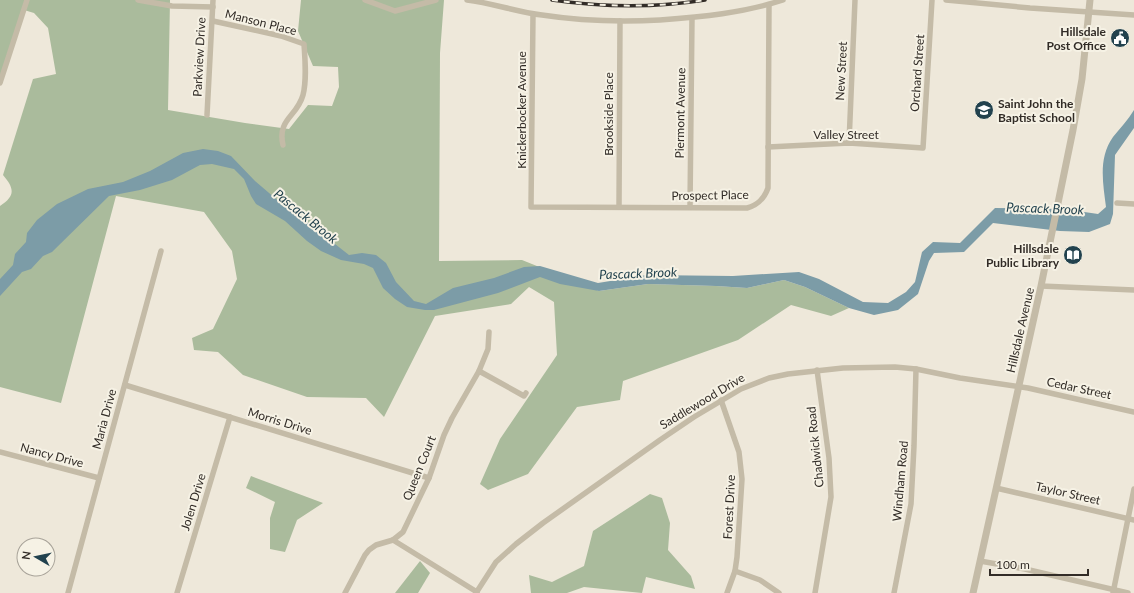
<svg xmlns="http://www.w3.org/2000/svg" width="1134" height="593" font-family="Lato,sans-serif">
<rect width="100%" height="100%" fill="#eee8da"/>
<g fill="#aabb9c">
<path d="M0 0H170L168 110 245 123 289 129 308 105 332 106 339 87 338 67 313 66 298 31 301 0H444L440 53 439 261 522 260 599 291 648 284 716 286 747 288 784 280 805 287 849 308 831 316 791 305 738 340 623 381 620 400 577 407 528 474 488 490 480 484 500 439 557 355 554 302 529 287 511 304 435 316 384 417 366 398 307 397 243 375 218 352 194 350 192 338 213 329 237 279 232 251 204 212 116 196 61 403 0 387V206C15 196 15 189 3 175L33 79 56 74 48 28 34 13 24 10 0 83Z"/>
<path d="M251 476 323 503 297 520 285 552 270 549V518L275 502 246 488Z"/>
<path d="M650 494 662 498 670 523 668 550 691 576 695 589 646 577 642 593 584 587 567 593H531L529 575 552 582 584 566 593 531Z"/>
<path d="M420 561 430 573 418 593H395Z"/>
</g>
<path fill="#7c9ca7" d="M1134 110V128L1115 155 1113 214 1110 224 1089 232 1060 231 993 223 964 252 934 253 929 261 918 294 898 310 874 315 849 308 805 287 784 280 747 288 716 286 648 284 599 291 560 284 540 277 498 293 434 310H425L407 307 395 299 383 288 373 268 364 264 341 260 321 251 307 241 285 221 256 204 251 196 244 179 234 169 212 164 200 165 172 180 140 190 109 196 52 252 43 256 31 269 22 272 0 296V279L13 265 15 254 26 242 27 233 37 220 57 204 88 189 123 182 150 171 183 153 203 149 218 151 231 156 255 181 282 204 298 215 349 255 362 253 376 255 386 263 396 282 414 301 426 304 453 288 494 278 524 267 540 266 598 283 647 275 733 276 799 272 819 279 863 302 888 303 906 292 915 282 922 252 933 242 960 243 995 208 1064 209 1098 214 1106 207C1103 183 1098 158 1113 137 1120 128 1128 120 1134 110Z"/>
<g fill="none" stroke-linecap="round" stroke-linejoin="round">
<g stroke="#c4bba7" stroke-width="5.5">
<path d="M138 0 172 6 213 7"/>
<path d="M365 0 395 11 436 0"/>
<path d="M467 0C492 3 517 12 542 15 581 21 620 22 660 20 702 17 743 13 783 0"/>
<path d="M946 0 1030 8 1134 15"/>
<path d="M533 14 531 207 747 208C758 205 764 199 768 188L769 5"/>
<path d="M213 21 281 36 304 44C305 60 307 79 303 95 297 117 277 119 283 145"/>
<path d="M0 83 27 0"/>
<path d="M207 115 213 0"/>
<path d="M849 143 855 0"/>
<path d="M768 147 849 143 923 148 932 0"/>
<path d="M1117 203 1134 204"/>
<path d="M619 207 620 21"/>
<path d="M690 207 692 18"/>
<path d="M1041 286 1134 290"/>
<path d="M479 371 524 396 526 393"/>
<path d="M125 385 429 478"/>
<path d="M721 400 739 452 742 479 737 557 735 571 727 593"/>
<path d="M0 452 99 478"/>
<path d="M996 488 1134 520"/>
<path d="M393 540 477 592"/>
<path d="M980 561 1025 569 1128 593"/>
<path d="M735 571 760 580 779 593"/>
<path d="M68 593 161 251"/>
<path d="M177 593 230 417"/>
<path d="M345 593 365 555 369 550 376 545 393 540 403 532 429 478 444 435 452 418 479 371 488 349 489 332"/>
<path d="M476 593 496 562 516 544 543 523 660 440 694 417 741 389 769 378 788 374 843 368 895 367 916 369 960 378 1028 388 1134 412"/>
<path d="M815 593 831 497 829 458 817 370"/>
<path d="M894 593 911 504 914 446 916 369"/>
<path d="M1113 593 1134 489"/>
</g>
<path stroke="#c4bba7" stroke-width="7" d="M973 593 1041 286 1073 130 1082 79 1090 0"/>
<g stroke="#322c27" stroke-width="3.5">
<path id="rail" d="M552 0C601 7 655 8 705 0"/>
</g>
<use href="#rail" stroke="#f6f2e5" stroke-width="2" stroke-dasharray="6" stroke-linecap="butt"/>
</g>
<defs>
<g id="civic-disc" transform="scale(1)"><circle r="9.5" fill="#22424e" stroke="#f6f2e5"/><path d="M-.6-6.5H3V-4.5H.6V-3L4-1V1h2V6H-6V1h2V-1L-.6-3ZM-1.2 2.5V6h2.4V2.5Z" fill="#fff"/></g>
<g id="school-disc" transform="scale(1)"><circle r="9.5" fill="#22424e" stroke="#f6f2e5"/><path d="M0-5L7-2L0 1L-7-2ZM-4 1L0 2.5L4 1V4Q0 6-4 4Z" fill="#fff"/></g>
<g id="library-disc" transform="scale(1)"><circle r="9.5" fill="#22424e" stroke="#f6f2e5"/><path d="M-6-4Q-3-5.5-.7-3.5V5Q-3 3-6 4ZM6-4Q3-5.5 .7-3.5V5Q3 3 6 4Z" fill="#fff"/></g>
</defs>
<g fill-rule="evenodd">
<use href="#civic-disc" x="1120" y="38"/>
<use href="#school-disc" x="984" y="110"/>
<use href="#library-disc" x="1073" y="255"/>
</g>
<g text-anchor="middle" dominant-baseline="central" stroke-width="4" stroke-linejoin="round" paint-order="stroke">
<g font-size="12" fill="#322c27" stroke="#f6f2e5">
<text transform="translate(261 22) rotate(14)">Manson Place</text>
<text transform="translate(199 57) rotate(-87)">Parkview Drive</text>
<text transform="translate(841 71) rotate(-87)">New Street</text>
<text transform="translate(917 73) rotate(-86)">Orchard Street</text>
<text transform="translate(521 110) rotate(-90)">Knickerbocker Avenue</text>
<text transform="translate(680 113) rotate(-89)">Piermont Avenue</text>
<text transform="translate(608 114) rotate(-90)">Brookside Place</text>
<text x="846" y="134">Valley Street</text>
<text transform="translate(710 195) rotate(-1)">Prospect Place</text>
<text transform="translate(1020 330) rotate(-77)">Hillsdale Avenue</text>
<text transform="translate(1079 388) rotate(12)">Cedar Street</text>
<text transform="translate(702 401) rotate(-31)">Saddlewood Drive</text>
<text transform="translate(104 419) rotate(-75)">Maria Drive</text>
<text transform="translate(280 421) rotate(17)">Morris Drive</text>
<text transform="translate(815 447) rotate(-96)">Chadwick Road</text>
<text transform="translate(52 455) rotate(15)">Nancy Drive</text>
<text transform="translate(419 468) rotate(-68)">Queen Court</text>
<text transform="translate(900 481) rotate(-85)">Windham Road</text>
<text transform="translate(1068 493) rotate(13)">Taylor Street</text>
<text transform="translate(193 502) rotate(-73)">Jolen Drive</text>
<text transform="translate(729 507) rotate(-87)">Forest Drive</text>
</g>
<g font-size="12" font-weight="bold" fill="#322c27" stroke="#f6f2e5" text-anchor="end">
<text x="1106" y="31">Hillsdale<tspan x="1106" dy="14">Post Office</tspan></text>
<text x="998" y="103" text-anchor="start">Saint John the<tspan x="998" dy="14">Baptist School</tspan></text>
<text x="1059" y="248">Hillsdale<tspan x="1059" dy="14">Public Library</tspan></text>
</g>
<g font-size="13" font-style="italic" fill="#22424e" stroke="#f6f2e5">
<text transform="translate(1045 208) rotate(2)">Pascack Brook</text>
<text transform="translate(306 216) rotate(39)">Pascack Brook</text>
<text transform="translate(638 273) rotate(-2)">Pascack Brook</text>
</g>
</g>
<g transform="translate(36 557) rotate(279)"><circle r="19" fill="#f6f2e5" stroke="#a8a399"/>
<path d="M0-3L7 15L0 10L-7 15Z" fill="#22424e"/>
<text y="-6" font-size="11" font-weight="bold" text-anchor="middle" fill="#322c27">N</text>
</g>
<path d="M990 569v6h98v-6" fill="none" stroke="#322c27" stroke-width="2"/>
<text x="996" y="569" font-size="12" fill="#322c27" stroke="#f6f2e5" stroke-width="3" paint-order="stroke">100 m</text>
</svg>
